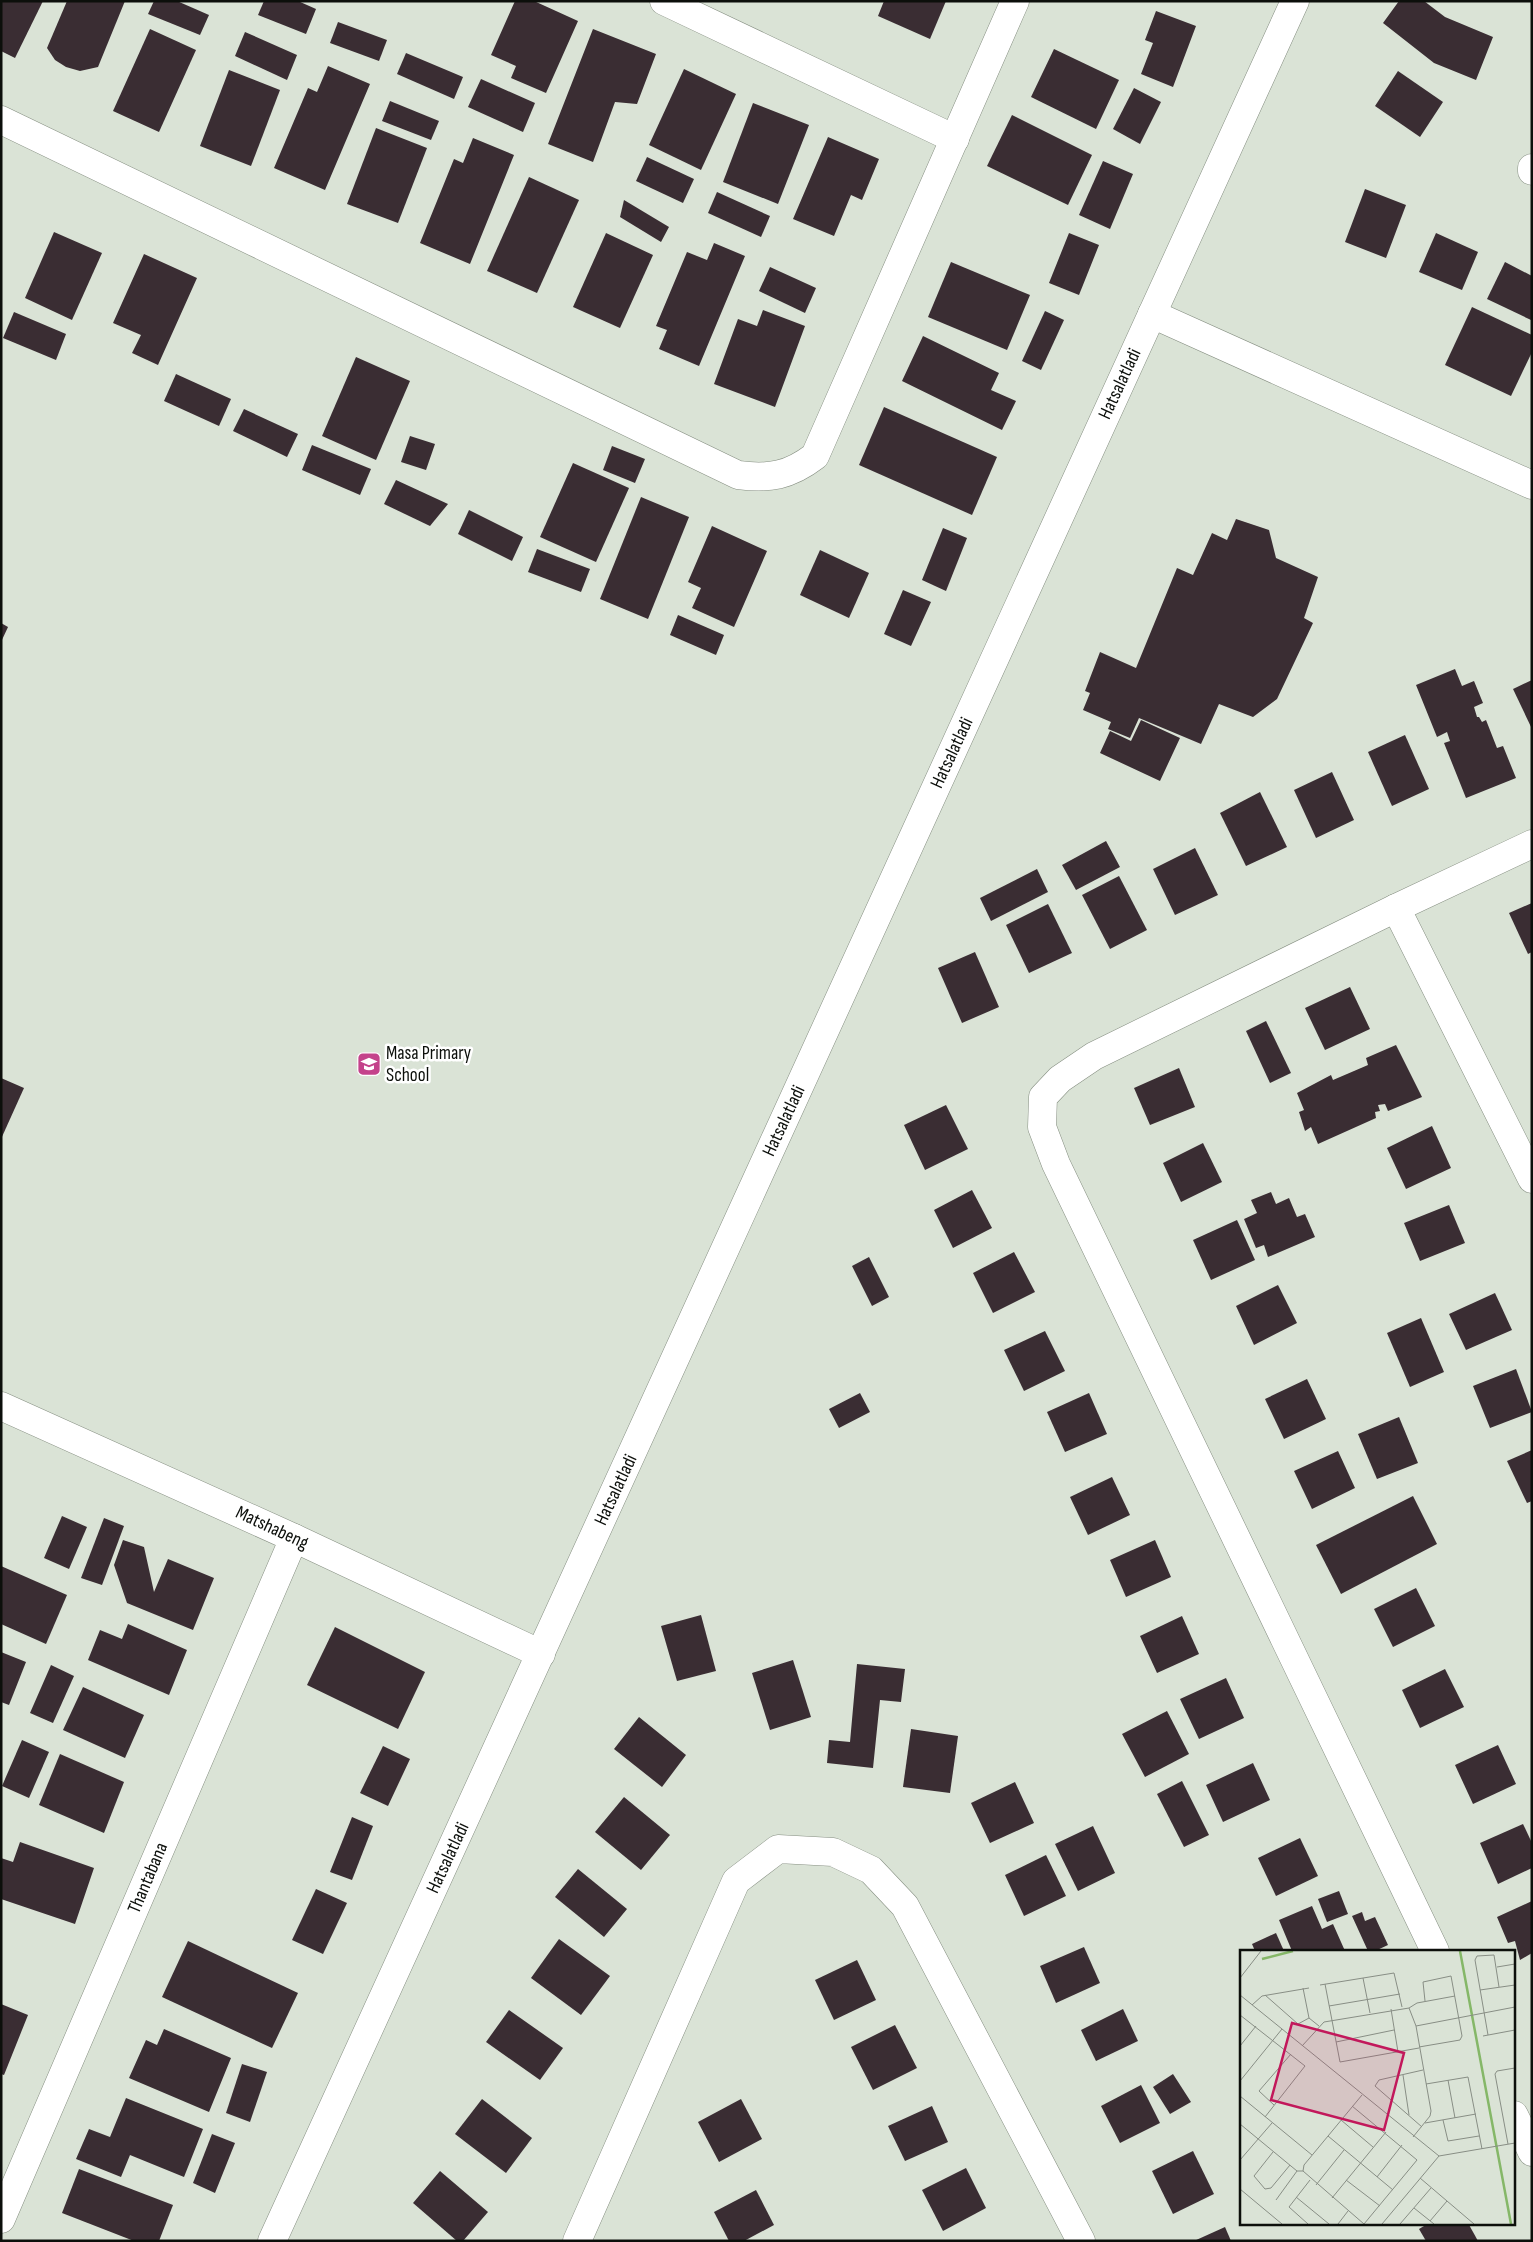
<svg xmlns="http://www.w3.org/2000/svg" width="1533" height="2242" font-family="'Sofia Sans Condensed',sans-serif">
<rect width="100%" height="100%" fill="#dae3d6"/>
<g fill="#3a2d33">
<path d="M1 1H43L15 58 1 51Z"/>
<path d="M67 1H125L98 67 80 71 66 67 55 60 47 48Z"/>
<path d="M154 1H177L209 15 200 35 148 14Z"/>
<path d="M264 1H298L316 9 306 34 258 15Z"/>
<path d="M515 1H534L578 21 546 93 511 78 516 66 491 55Z"/>
<path d="M884 1H946L930 39 878 16Z"/>
<path d="M1399 1H1424L1445 17 1493 37 1476 80 1434 63 1383 23Z"/>
<path d="M1156 11 1196 26 1173 87 1141 74 1153 43 1145 40Z"/>
<path d="M338 22 387 40 379 61 330 43Z"/>
<path d="M150 29 196 50 159 132 113 111Z"/>
<path d="M593 29 656 54 637 104 615 102 593 162 548 144Z"/>
<path d="M245 32 297 55 287 80 235 56Z"/>
<path d="M1054 49 1119 80 1096 129 1031 97Z"/>
<path d="M406 53 463 77 454 99 397 74Z"/>
<path d="M328 66 370 84 325 190 274 168 308 88 317 92Z"/>
<path d="M684 69 736 94 701 170 649 145Z"/>
<path d="M229 70 280 90 251 166 200 146Z"/>
<path d="M1398 71 1443 102 1420 137 1375 106Z"/>
<path d="M481 79 535 103 523 132 468 107Z"/>
<path d="M1134 88 1161 102 1140 144 1113 129Z"/>
<path d="M390 101 439 121 431 140 382 121Z"/>
<path d="M753 103 809 125 778 204 723 182Z"/>
<path d="M1012 115 1092 155 1068 205 987 166Z"/>
<path d="M376 128 427 148 398 223 347 204Z"/>
<path d="M828 137 879 159 862 200 851 195 834 236 793 219Z"/>
<path d="M473 138 514 155 470 264 420 243 454 159 463 163Z"/>
<path d="M647 157 694 179 683 203 636 181Z"/>
<path d="M1103 161 1133 174 1110 229 1079 215Z"/>
<path d="M529 177 579 200 537 293 487 271Z"/>
<path d="M1365 189 1406 205 1386 258 1345 242Z"/>
<path d="M717 192 770 216 761 237 708 213Z"/>
<path d="M624 200 669 227 661 242 620 217Z"/>
<path d="M54 232 102 253 72 320 25 298Z"/>
<path d="M606 233 653 255 620 328 573 307Z"/>
<path d="M1069 233 1099 245 1079 295 1049 283Z"/>
<path d="M1436 233 1478 252 1462 290 1419 272Z"/>
<path d="M714 243 745 256 699 366 659 349 667 330 656 326 687 252 707 260Z"/>
<path d="M144 254 197 278 158 365 132 353 141 335 113 323Z"/>
<path d="M951 262 1030 295 1007 350 928 317Z"/>
<path d="M1505 262 1532 276 1531 320 1487 299Z"/>
<path d="M770 267 816 288 805 313 759 291Z"/>
<path d="M1472 307 1532 335V352L1511 396 1445 365Z"/>
<path d="M763 310 805 326 775 407 714 384 738 319 757 326Z"/>
<path d="M1045 311 1064 320 1041 370 1022 361Z"/>
<path d="M14 312 66 334 56 360 3 338Z"/>
<path d="M923 336 999 373 991 390 1016 401 1002 430 902 381Z"/>
<path d="M356 357 410 381 376 460 322 436Z"/>
<path d="M176 374 231 399 219 426 164 401Z"/>
<path d="M884 407 997 457 972 515 859 465Z"/>
<path d="M244 409 298 434 287 457 233 431Z"/>
<path d="M410 436 435 444 426 470 401 462Z"/>
<path d="M312 445 371 469 360 495 302 470Z"/>
<path d="M612 446 645 459 635 483 603 470Z"/>
<path d="M573 463 629 488 596 562 540 537Z"/>
<path d="M396 480 448 504 430 526 384 504Z"/>
<path d="M641 497 689 517 648 619 600 599Z"/>
<path d="M469 510 523 537 512 561 458 534Z"/>
<path d="M1236 519 1269 530 1276 558 1318 577 1304 618 1313 623 1277 699 1253 717 1219 704 1201 744 1139 718 1130 738 1108 729 1111 722 1083 710 1090 693 1085 691 1100 652 1136 668 1177 568 1193 575 1212 533 1227 540Z"/>
<path d="M712 526 767 551 734 627 692 608 701 588 688 582Z"/>
<path d="M943 528 967 538 946 591 922 580Z"/>
<path d="M537 549 590 569 581 592 528 572Z"/>
<path d="M820 550 869 573 849 618 800 595Z"/>
<path d="M903 590 931 602 911 646 884 634Z"/>
<path d="M678 615 724 635 716 655 670 635Z"/>
<path d="M1 623 8 627 1 642Z"/>
<path d="M1455 669 1462 686 1474 681 1483 703 1474 707 1477 717H1479L1482 722 1486 720 1497 748 1503 746 1516 778 1466 798 1444 743 1450 741 1447 732 1437 737 1416 685Z"/>
<path d="M1532 680V729L1513 689Z"/>
<path d="M1141 720 1180 738 1160 781 1100 753 1110 731 1131 741Z"/>
<path d="M1405 735 1429 789 1392 806 1368 752Z"/>
<path d="M1332 772 1354 820 1316 838 1294 790Z"/>
<path d="M1260 792 1287 847 1246 866 1220 813Z"/>
<path d="M1106 841 1120 867 1076 890 1062 865Z"/>
<path d="M1195 848 1218 895 1175 915 1153 869Z"/>
<path d="M1037 869 1048 892 991 921 980 898Z"/>
<path d="M1119 876 1147 930 1110 949 1082 895Z"/>
<path d="M1532 903V952L1528 954 1509 913Z"/>
<path d="M1048 904 1072 953 1029 973 1006 925Z"/>
<path d="M975 952 999 1007 962 1023 938 968Z"/>
<path d="M1350 987 1370 1029 1325 1050 1305 1008Z"/>
<path d="M1266 1021 1291 1073 1270 1083 1246 1031Z"/>
<path d="M1396 1045 1422 1097 1388 1111 1385 1104 1378 1105 1380 1111 1375 1112 1376 1118 1318 1144 1311 1127 1305 1131 1299 1112 1304 1110 1297 1093 1331 1075 1333 1080 1368 1065 1366 1058Z"/>
<path d="M1179 1068 1195 1107 1150 1125 1134 1088Z"/>
<path d="M1 1078 24 1088 1 1139Z"/>
<path d="M946 1105 968 1149 925 1170 904 1125Z"/>
<path d="M1432 1126 1451 1168 1406 1189 1387 1148Z"/>
<path d="M1203 1143 1222 1182 1181 1202 1163 1163Z"/>
<path d="M972 1190 992 1228 953 1248 934 1210Z"/>
<path d="M1271 1192 1276 1204 1289 1198 1297 1217 1305 1214 1315 1237 1268 1257 1264 1245 1256 1248 1244 1219 1257 1213 1251 1200Z"/>
<path d="M1449 1205 1465 1243 1420 1261 1404 1223Z"/>
<path d="M1237 1220 1255 1260 1211 1280 1193 1240Z"/>
<path d="M1014 1252 1035 1292 993 1313 973 1273Z"/>
<path d="M869 1257 889 1297 872 1306 852 1266Z"/>
<path d="M1278 1285 1297 1323 1254 1345 1236 1306Z"/>
<path d="M1495 1293 1512 1330 1466 1350 1449 1314Z"/>
<path d="M1421 1318 1444 1372 1410 1387 1387 1333Z"/>
<path d="M1045 1331 1065 1371 1024 1391 1004 1350Z"/>
<path d="M1516 1369 1532 1412 1490 1428 1473 1386Z"/>
<path d="M1307 1379 1326 1419 1284 1439 1265 1399Z"/>
<path d="M860 1393 870 1412 839 1428 829 1409Z"/>
<path d="M1089 1393 1107 1434 1065 1452 1047 1412Z"/>
<path d="M1399 1417 1418 1463 1377 1479 1358 1434Z"/>
<path d="M1532 1450V1501L1527 1503 1507 1461Z"/>
<path d="M1338 1451 1355 1488 1312 1509 1294 1471Z"/>
<path d="M1112 1477 1130 1515 1088 1535 1070 1497Z"/>
<path d="M1413 1496 1437 1544 1341 1594 1316 1545Z"/>
<path d="M62 1516 87 1527 69 1569 44 1558Z"/>
<path d="M104 1518 124 1526 102 1585 81 1578Z"/>
<path d="M123 1540 144 1547 154 1592 168 1559 214 1578 193 1630 127 1603 114 1565Z"/>
<path d="M1155 1540 1171 1577 1126 1597 1110 1560Z"/>
<path d="M1 1566 67 1595 46 1644 1 1624Z"/>
<path d="M1416 1588 1435 1626 1393 1647 1374 1609Z"/>
<path d="M701 1615 716 1671 677 1681 661 1626Z"/>
<path d="M1182 1616 1199 1654 1157 1673 1140 1636Z"/>
<path d="M128 1624 187 1650 169 1695 88 1660 100 1630 122 1639Z"/>
<path d="M335 1627 425 1672 398 1729 307 1685Z"/>
<path d="M1 1652 26 1662 9 1705 1 1702Z"/>
<path d="M793 1660 811 1717 770 1730 752 1673Z"/>
<path d="M857 1664 905 1669 901 1702 880 1700 873 1768 827 1763 829 1740 850 1742Z"/>
<path d="M51 1665 74 1676 53 1723 30 1713Z"/>
<path d="M1445 1669 1464 1707 1420 1728 1402 1690Z"/>
<path d="M1226 1678 1244 1718 1199 1739 1180 1699Z"/>
<path d="M83 1687 144 1715 125 1758 63 1730Z"/>
<path d="M1167 1711 1189 1754 1145 1777 1122 1734Z"/>
<path d="M639 1717 686 1755 662 1787 614 1749Z"/>
<path d="M911 1729 958 1736 950 1793 903 1787Z"/>
<path d="M22 1740 49 1752 29 1798 2 1786Z"/>
<path d="M1498 1745 1516 1784 1473 1804 1455 1765Z"/>
<path d="M383 1746 410 1759 388 1806 360 1793Z"/>
<path d="M60 1754 124 1782 104 1833 39 1805Z"/>
<path d="M1253 1763 1270 1800 1223 1822 1206 1785Z"/>
<path d="M1182 1781 1209 1835 1184 1847 1157 1794Z"/>
<path d="M1015 1782 1034 1823 990 1843 971 1803Z"/>
<path d="M624 1797 670 1835 641 1870 595 1832Z"/>
<path d="M352 1817 373 1826 352 1880 330 1872Z"/>
<path d="M1523 1824 1532 1843V1868L1498 1884 1480 1843Z"/>
<path d="M1093 1826 1115 1873 1078 1891 1055 1844Z"/>
<path d="M1300 1838 1318 1876 1276 1896 1258 1858Z"/>
<path d="M20 1842 94 1868 75 1924 1 1899V1858L13 1862Z"/>
<path d="M1046 1855 1066 1896 1024 1916 1005 1875Z"/>
<path d="M578 1869 627 1909 604 1937 555 1897Z"/>
<path d="M316 1889 347 1903 323 1954 292 1940Z"/>
<path d="M1339 1891 1348 1914 1327 1922 1318 1899Z"/>
<path d="M1532 1901V1953L1520 1960 1515 1941 1508 1943 1497 1917Z"/>
<path d="M1312 1906 1322 1929 1333 1924 1345 1951H1292L1279 1920Z"/>
<path d="M1362 1912 1365 1921 1375 1917 1388 1945 1375 1951H1368L1352 1916Z"/>
<path d="M1276 1933 1284 1951H1255L1252 1944Z"/>
<path d="M559 1939 610 1976 581 2015 531 1978Z"/>
<path d="M188 1941 298 1993 272 2048 162 1997Z"/>
<path d="M1084 1947 1100 1983 1056 2003 1040 1966Z"/>
<path d="M857 1960 876 2000 834 2020 815 1980Z"/>
<path d="M1 2004 28 2015 4 2075 1 2074Z"/>
<path d="M1123 2009 1138 2041 1096 2061 1081 2030Z"/>
<path d="M509 2010 563 2048 540 2080 486 2042Z"/>
<path d="M895 2025 917 2068 873 2090 851 2047Z"/>
<path d="M164 2029 231 2058 209 2112 129 2078 146 2040 157 2045Z"/>
<path d="M242 2064 267 2072 250 2122 226 2113Z"/>
<path d="M1173 2074 1191 2102 1170 2114 1153 2087Z"/>
<path d="M1141 2085 1160 2123 1120 2143 1101 2106Z"/>
<path d="M126 2098 203 2129 184 2177 130 2155 121 2177 76 2159 89 2129 110 2137Z"/>
<path d="M482 2099 532 2138 506 2173 455 2134Z"/>
<path d="M741 2099 762 2139 719 2162 698 2122Z"/>
<path d="M932 2106 948 2142 905 2161 888 2126Z"/>
<path d="M212 2134 235 2143 215 2193 193 2183Z"/>
<path d="M1193 2151 1214 2194 1173 2214 1152 2171Z"/>
<path d="M966 2168 986 2208 943 2231 922 2190Z"/>
<path d="M79 2169 173 2205 159 2241H134L62 2213Z"/>
<path d="M440 2171 488 2212 463 2241H457L413 2203Z"/>
<path d="M756 2190 774 2225 744 2241H729L714 2212Z"/>
<path d="M1429 2223H1468L1478 2241H1426L1419 2229Z"/>
<path d="M1225 2227 1231 2241H1194Z"/>
</g>
<g fill="none" stroke-linecap="round" stroke-linejoin="round">
<g stroke="#868f82" stroke-width="29">
<g id="minor">
<path d="M664 1 955 139"/>
<path d="M1 120 738 475C769 479 789 476 815 456L1015 1"/>
<path d="M1532 168V171"/>
<path d="M1152 314 1532 485"/>
<path d="M1396 908 1532 1179"/>
<path d="M1 1406 294 1538 541 1654"/>
<path d="M1435 1951 1056 1164 1042 1127 1043 1097 1060 1079 1094 1056 1396 908 1532 844"/>
<path d="M1514 2115 1532 2152"/>
<path d="M1 2219 294 1538"/>
<path d="M272 2241 1295 1"/>
<path d="M577 2241 736 1881 778 1849 833 1852 871 1870 905 1906 1081 2241"/>
</g>
</g>
<use href="#minor" stroke="#fff" stroke-width="28"/>
</g>
<defs>
<g id="school-square" transform="scale(1.25)"><rect x="-9" y="-9" width="18" height="18" rx="4" fill="#c4428b" stroke="#fff"/><path d="M0-5L7-2L0 1L-7-2ZM-4 1L0 2.5L4 1V4Q0 6-4 4Z" fill="#fff"/></g>
</defs>
<g fill-rule="evenodd">
<use href="#school-square" x="369" y="1064"/>
</g>
<g text-anchor="middle" dominant-baseline="central" stroke-width="5" stroke-linejoin="round" paint-order="stroke">
<g font-size="19" fill="#0c0f0b" stroke="#fff">
<text transform="translate(1120 384) rotate(-65)">Hatsalatladi</text>
<text transform="translate(952 753) rotate(-65)">Hatsalatladi</text>
<text transform="translate(784 1121) rotate(-65)">Hatsalatladi</text>
<text transform="translate(616 1490) rotate(-65)">Hatsalatladi</text>
<text transform="translate(272 1528) rotate(25)">Matshabeng</text>
<text transform="translate(448 1858) rotate(-65)">Hatsalatladi</text>
<text transform="translate(148 1878) rotate(-67)">Thantabana</text>
</g>
<g font-size="19" fill="#0c0f0b" stroke="#fff" text-anchor="start">
<text x="386" y="1053">Masa Primary<tspan x="386" dy="22">School</tspan></text>
</g>
</g>
<g transform="translate(1240 1950)">
<rect width="275" height="275" fill="#dae3d6"/>
<path fill="none" stroke="#85b768" stroke-width="2.5" d="M220 1 271 274M22 9 53 1"/>
<path fill="none" stroke="#888e85" stroke-width="1" d="M257 17 275 14M0 28 21 1M123 28 130 63M85 34 100 112 179 98M80 35 154 23 162 57M63 38 69 68 79 76M240 40 275 35M0 45 199 206 275 193M25 45 58 74 69 68M12 55 22 46 69 38M89 56 160 44M169 58 177 53 215 46M151 59 158 102M0 65 65 116 25 167M176 76 275 57M248 85 235 10 237 6 254 5 259 37M243 86 275 80M96 92 154 80M0 96 16 76M62 96 84 72 169 58 176 76 191 161 190 166 173 187M179 97 220 90 222 86 211 26 183 32 185 51M163 125 169 165M208 130 215 168M0 131 42 79M186 134 228 127 242 199M122 145 64 215 63 221 124 274M0 146 72 205M34 155 19 141 51 104M112 156 177 210 124 274M101 170 133 197M203 170 208 191 239 186M185 173 236 164M0 174 57 221H63M182 177 135 136 139 130 183 120M88 186 153 240M268 194 255 124 257 121 275 118M33 202 14 226 25 239 31 238 50 215M0 210 32 173M137 227 162 195M180 228 234 274M106 230 140 256M76 235 104 200M0 239 42 274M56 247 89 274M92 248 146 182M36 250 57 221M174 258 194 274M190 271 207 251M68 274 49 257 70 230M98 274 108 261M142 274 199 206M160 274 191 238"/>
<path fill="#c2185b" fill-opacity="0.15" stroke="#c2185b" stroke-width="2.5" d="M52 73 164 103 144 180 31 150Z"/>
<rect width="275" height="275" fill="none" stroke="#0c0f0b" stroke-width="2.5"/>
</g>
<rect width="1533" height="2242" fill="none" stroke="#0c0f0b" stroke-width="5"/>
</svg>
